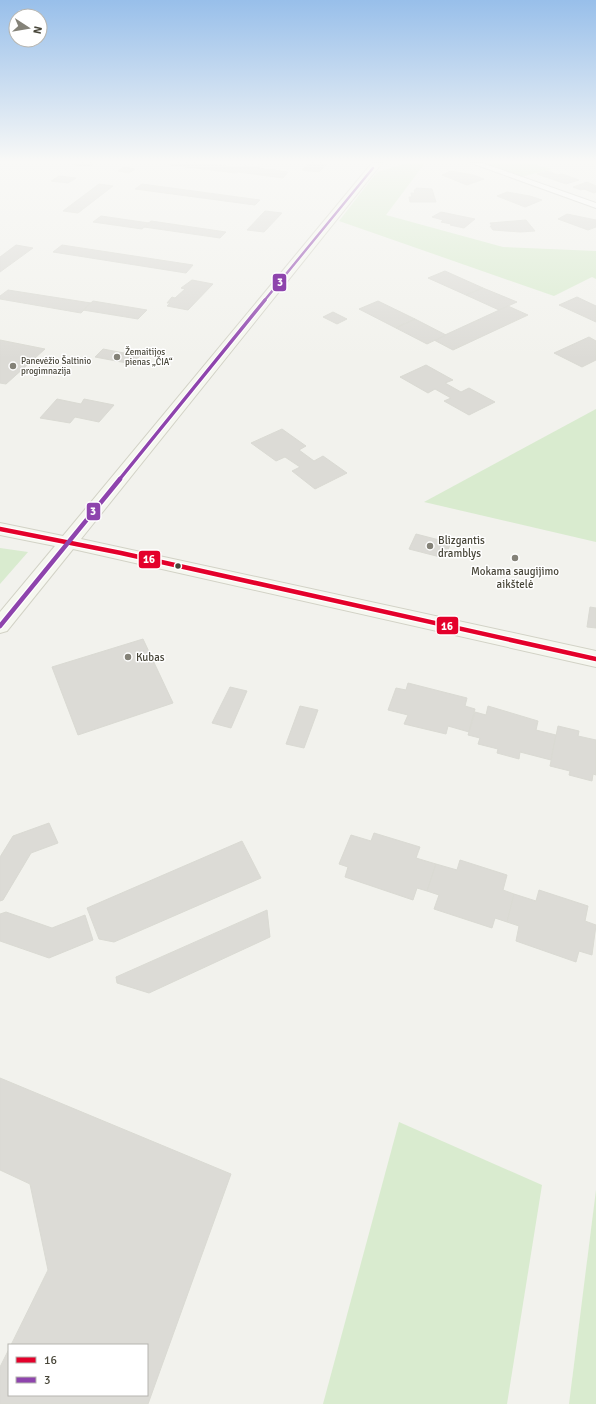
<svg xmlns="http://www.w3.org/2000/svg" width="596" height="1404" font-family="Signika,sans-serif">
<rect width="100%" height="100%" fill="#f2f2ed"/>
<g fill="#d9ebcf">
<path d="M407 163H425L386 215 503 247 596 251V279L592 277 554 296 339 221 377 172Z"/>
<path d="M482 163H529L552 169 521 177Z"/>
<path d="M596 409V542L424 502Z"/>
<path d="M0 548 28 552 0 584Z"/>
<path d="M399 1122 542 1185 507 1404H323Z"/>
<path d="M596 1190V1404H569Z"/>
</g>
<g fill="#dcdbd6" stroke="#dadad3">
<path d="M76 163H95L91 166 74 165Z"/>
<path d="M172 163H200L242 168 236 173 170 165Z"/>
<path d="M310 163H328L319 172 302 170Z"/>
<path d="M244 166 288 172 283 178 238 172Z"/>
<path d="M124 167 135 169 129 173 118 171Z"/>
<path d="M451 171 473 175 484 179 467 185 442 175Z"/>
<path d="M547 171 558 175 562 174 579 180 566 184 537 174Z"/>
<path d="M59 176 76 178 68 183 51 181Z"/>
<path d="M587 182 596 186V192L594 193 584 189 581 190 573 187Z"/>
<path d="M99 184 113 186 78 213 63 211Z"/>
<path d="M142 184 260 200 255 205 135 189Z"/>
<path d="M416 188 432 189 436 202H410L409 197H412L411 193H415L414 190H416Z"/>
<path d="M507 192 530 196 542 200 525 207 497 196Z"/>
<path d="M265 211 282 213 264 232 247 230Z"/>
<path d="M441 212 475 219 464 228 450 225 451 224 441 222 443 220 432 217Z"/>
<path d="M567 214 596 220V227L588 230 558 219Z"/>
<path d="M101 216 149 223 142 229 93 222Z"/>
<path d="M526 220 535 231 520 232 493 230 490 226H492L490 223Z"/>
<path d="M151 221 226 232 220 238 144 227Z"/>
<path d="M16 245 33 248 0 272V257Z"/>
<path d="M62 245 193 265 186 273 53 252Z"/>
<path d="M445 271 483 288 466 295 428 278Z"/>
<path d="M192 280 213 284 188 310 167 306 170 303H167L172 297 175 298 185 289 181 288Z"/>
<path d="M483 288 517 302 499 310 466 295Z"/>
<path d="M8 290 91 303 81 313 0 299V296Z"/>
<path d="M577 297 596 306V322L559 305Z"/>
<path d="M93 301 147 310 138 319 83 310Z"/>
<path d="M378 301 415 319 396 328 359 309Z"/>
<path d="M508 306 528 315 453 350 434 340Z"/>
<path d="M333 312 347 319 337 324 323 317Z"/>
<path d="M415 319 446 335 427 344 396 328Z"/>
<path d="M589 337 596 341V360L582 367 554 353Z"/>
<path d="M0 340 45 349 6 384 0 383Z"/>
<path d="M103 349 140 356 132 364 95 357Z"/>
<path d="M426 365 453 380 445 383 461 392 469 388 495 402 469 415 444 401 451 398 435 389 428 393 400 377Z"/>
<path d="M57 399 81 404 84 399 114 405 99 422 75 417 70 423 40 418Z"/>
<path d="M282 429 306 446 299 450 314 461 323 456 347 473 315 489 292 471 300 467 285 457 276 461 251 443Z"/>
<path d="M416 534 451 543 444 558 409 549Z"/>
<path d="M590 607 596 608V628L587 627Z"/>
<path d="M143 639 173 703 78 735 52 667Z"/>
<path d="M408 683 467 698 465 706 475 709 469 732 448 726 446 734 404 724 408 715 388 710 396 688 406 690Z"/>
<path d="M230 687 247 691 231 728 212 723Z"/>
<path d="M300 706 318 710 304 748 286 744Z"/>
<path d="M488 706 538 721 536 730 556 735 551 760 520 752 519 759 497 753 498 749 478 744 480 738 468 735 469 732 475 712 486 715Z"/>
<path d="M558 726 579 731 578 736 596 740V775L593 774 592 781 569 775 570 771 550 766Z"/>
<path d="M49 823 58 843 31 853 3 900 0 901V857L13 836Z"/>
<path d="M374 833 420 847 416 858 436 864 427 891 417 888 413 900 345 877 348 867 339 864 351 835 371 841Z"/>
<path d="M242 841 261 878 114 942 99 939 87 908Z"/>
<path d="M460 860 507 875 503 890 514 894 507 922 495 918 492 928 434 909 439 895 427 891 436 864 457 870Z"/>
<path d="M539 890 588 906 585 921 596 925 592 955 579 951 576 962 516 941 519 926 507 922 514 894 536 901Z"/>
<path d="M267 910 270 937 149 993 117 983 116 977Z"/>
<path d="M6 912 52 928 85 915 93 940 49 958 0 941V914Z"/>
<path d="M0 1078 231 1174 148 1404H0V1367L9 1349V1395H147V1345H11L48 1270 30 1184 0 1170Z"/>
</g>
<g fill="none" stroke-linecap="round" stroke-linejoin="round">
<g stroke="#d0d0cb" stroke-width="2">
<path id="minor" d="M471 163H482L596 203V208Z"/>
</g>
<g stroke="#d2d2c6" stroke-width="2">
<path id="secondary" d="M372 163H382L81 539 596 651V667L73 549 7 631 0 633V612L55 546 0 535V523L63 536Z"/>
</g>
<use href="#minor" fill="#fdfdfc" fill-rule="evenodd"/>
<use href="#secondary" fill="#f6f7f0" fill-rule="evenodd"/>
<g stroke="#fff" stroke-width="7">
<path id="bus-1" d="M0 529 121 553 596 659"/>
</g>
<g stroke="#fff" stroke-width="4">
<path id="bus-2-far2" d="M264 301 373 168"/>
</g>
<g stroke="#fff" stroke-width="5.5">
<path id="bus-2-far1" d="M119 480 265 300"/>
</g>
<g stroke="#fff" stroke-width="7">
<path id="bus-2" d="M0 626 120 479"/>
</g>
<use href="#bus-1" stroke="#e4002b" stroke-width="4.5"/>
<use href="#bus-2-far2" stroke="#8e44ad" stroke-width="2.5"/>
<use href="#bus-2-far1" stroke="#8e44ad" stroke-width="3.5"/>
<use href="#bus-2" stroke="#8e44ad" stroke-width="4.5"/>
</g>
<linearGradient id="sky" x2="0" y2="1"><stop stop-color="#98bfea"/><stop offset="0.45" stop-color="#f9f9f7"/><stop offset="1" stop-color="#f9f9f7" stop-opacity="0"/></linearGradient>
<rect width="596" height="359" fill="url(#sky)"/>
<g fill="#848278" stroke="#fff" stroke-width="1.5">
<circle cx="117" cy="357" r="4"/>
<circle cx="13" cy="366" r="4"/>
<circle cx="430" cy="546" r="4"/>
<circle cx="515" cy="558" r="4"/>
<circle cx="128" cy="657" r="4"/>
</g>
<circle fill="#484639" stroke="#fff" stroke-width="1.5" cx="178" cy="566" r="3.5"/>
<g text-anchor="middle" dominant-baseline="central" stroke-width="3" stroke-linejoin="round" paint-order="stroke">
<g font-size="9" fill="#484639" stroke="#fff" text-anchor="start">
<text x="125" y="352">Žemaitijos<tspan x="125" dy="10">pienas „ČIA“</tspan></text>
<text x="21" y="361">Panevėžio Šaltinio<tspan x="21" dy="10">progimnazija</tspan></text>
</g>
<g font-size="11" fill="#484639" stroke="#fff" text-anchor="start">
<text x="438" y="540">Blizgantis<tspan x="438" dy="13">dramblys</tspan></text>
<text x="515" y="571" text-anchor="middle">Mokama saugijimo<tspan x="515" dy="13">aikštelė</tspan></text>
<text x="136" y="657">Kubas</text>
</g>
</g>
<g stroke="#fff" stroke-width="1.5">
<rect x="272" y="273" width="15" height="19" rx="4" fill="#8e44ad"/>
<rect x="86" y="502" width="15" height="19" rx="4" fill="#8e44ad"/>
<rect x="138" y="550" width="23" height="19" rx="4" fill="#e4002b"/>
<rect x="436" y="616" width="23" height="19" rx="4" fill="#e4002b"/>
</g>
<g font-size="11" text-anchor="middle" font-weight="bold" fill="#fff">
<text x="280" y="286">3</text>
<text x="93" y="515">3</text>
<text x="149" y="563">16</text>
<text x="447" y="630">16</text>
</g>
<rect x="8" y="1344" width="140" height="52" fill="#ffffff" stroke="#b6b5b0"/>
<rect x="16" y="1357" width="20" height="6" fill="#e4002b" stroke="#b6b5b0"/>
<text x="44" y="1364" font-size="12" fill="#484639">16</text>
<rect x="16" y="1377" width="20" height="6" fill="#8e44ad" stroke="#b6b5b0"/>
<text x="44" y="1384" font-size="12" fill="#484639">3</text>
<g transform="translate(28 28) rotate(102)"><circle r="19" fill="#ffffff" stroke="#b6b5b0"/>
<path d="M0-3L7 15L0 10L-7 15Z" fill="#848278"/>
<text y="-6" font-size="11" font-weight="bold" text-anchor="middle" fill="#484639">N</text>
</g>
</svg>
